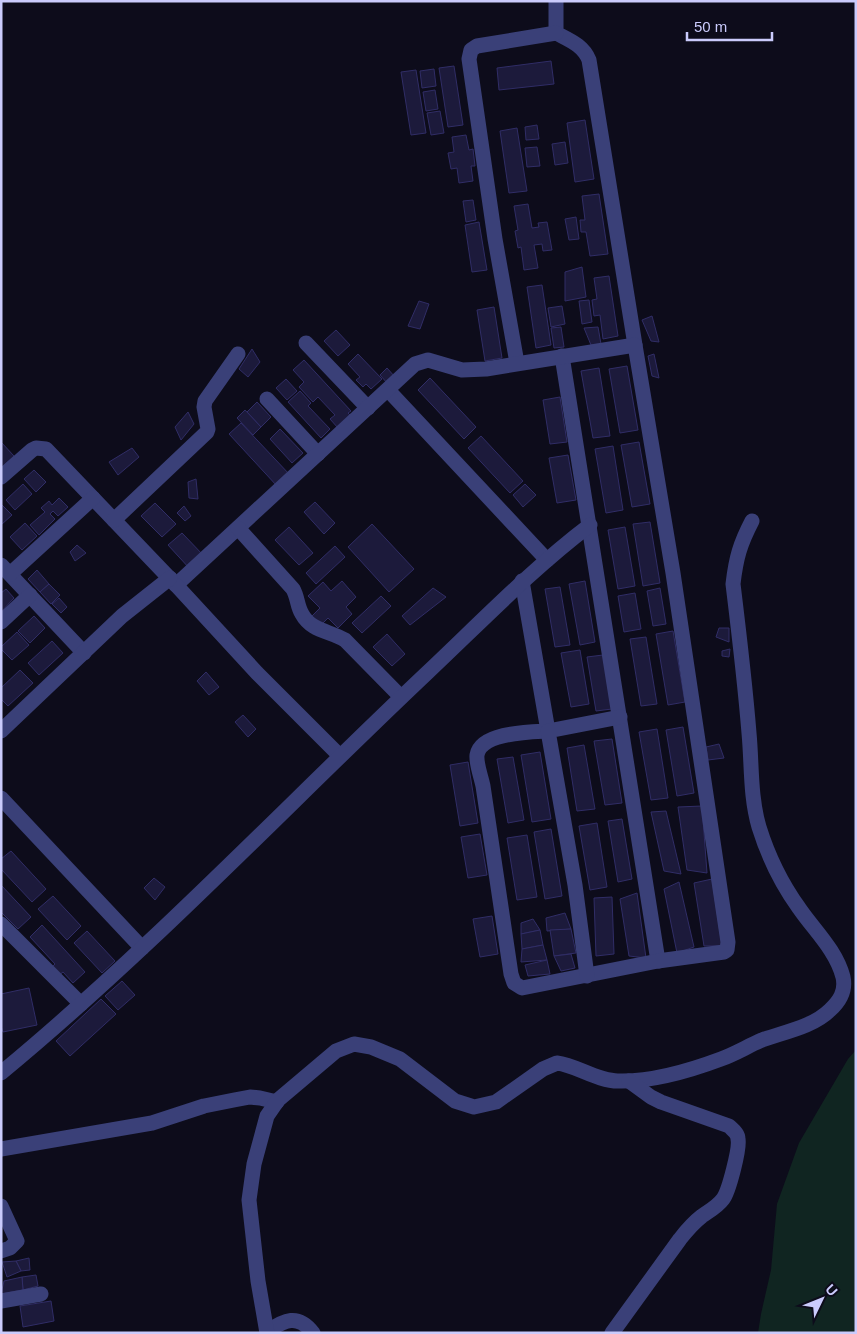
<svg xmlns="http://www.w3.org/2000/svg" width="857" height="1334" font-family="Helvetica,sans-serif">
<rect width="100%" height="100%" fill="#0d0c1b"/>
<path fill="#102521" d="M856 1050V1333H758L761 1314 771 1270 777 1204 799 1143 848 1059Z"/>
<g fill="#1c1a3b" stroke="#302d66">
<path d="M551 61 554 84 499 90 497 68Z"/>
<path d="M454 66 463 125 448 127 439 68Z"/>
<path d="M434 69 436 86 422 88 420 71Z"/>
<path d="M416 70 426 133 411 135 401 72Z"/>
<path d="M435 90 438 109 426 111 423 92Z"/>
<path d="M440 111 444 133 431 135 427 113Z"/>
<path d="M585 120 594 179 575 182 567 123Z"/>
<path d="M537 125 539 139 526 140 525 127Z"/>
<path d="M517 128 527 191 509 193 500 131Z"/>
<path d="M466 135 469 150 473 149 475 166H471L473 181 459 183 457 168 451 169 448 153 454 152 452 137Z"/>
<path d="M565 142 568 163 555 165 552 144Z"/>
<path d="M537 147 540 166 527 167 525 148Z"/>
<path d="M599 194 608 254 590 256 586 232H581L580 220H585L582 196Z"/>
<path d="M473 200 476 220 466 222 463 201Z"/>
<path d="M528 204 532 228 539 227 538 223 547 222 552 250 543 251 542 244 534 245 538 268 524 270 521 247 518 248 515 231 518 230 514 206Z"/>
<path d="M576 217 579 239 569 240 565 219Z"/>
<path d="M479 222 487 270 472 272 465 225Z"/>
<path d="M582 267 586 297 565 301V272Z"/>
<path d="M609 276 618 336 603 339 600 315 594 316 592 300 597 299 594 278Z"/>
<path d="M542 285 551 345 536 348 527 287Z"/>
<path d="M589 300 592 322 582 324 579 301Z"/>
<path d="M419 301 429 304 420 329 408 326Z"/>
<path d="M562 306 565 324 551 327 548 308Z"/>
<path d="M494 307 502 358 485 361 477 310Z"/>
<path d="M652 316 659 342 651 341 642 320Z"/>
<path d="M561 327 564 347 554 348 551 328Z"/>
<path d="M598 327 601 344 591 345 584 328Z"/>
<path d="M336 330 350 345 338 356 324 341Z"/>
<path d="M252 349 260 362 248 377 239 369Z"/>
<path d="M358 354 382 379 371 389 366 384 363 387 356 380 360 377 348 364Z"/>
<path d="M654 354 659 378 652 376 648 356Z"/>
<path d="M304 360 351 411 348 413 351 416 338 428 330 419 335 415 318 397 313 402 299 387 304 382 293 370Z"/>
<path d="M627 366 638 430 620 433 609 369Z"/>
<path d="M387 368 395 377 388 384 380 375Z"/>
<path d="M599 368 610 436 593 438 581 371Z"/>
<path d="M430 378 476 427 464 439 418 390Z"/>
<path d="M286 379 297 391 287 400 276 388Z"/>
<path d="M300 391 311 403 308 406 330 429 321 438 288 402Z"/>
<path d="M560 397 567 442 550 444 543 400Z"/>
<path d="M257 402 271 417 261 427 247 412Z"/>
<path d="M245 410 261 427 253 435 237 418Z"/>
<path d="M188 412 194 424 181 440 175 427Z"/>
<path d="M241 423 290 475 277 486 229 434Z"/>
<path d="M280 429 303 453 292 463 270 439Z"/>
<path d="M481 436 523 481 510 493 468 448Z"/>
<path d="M1 442 14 456 1 468Z"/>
<path d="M639 442 650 504 632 507 621 445Z"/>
<path d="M613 446 623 510 606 513 595 449Z"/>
<path d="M132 448 139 457 118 475 109 462Z"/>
<path d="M568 455 576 500 557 503 549 458Z"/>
<path d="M34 470 46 482 36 492 24 479Z"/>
<path d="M196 479 198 499 189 498 188 482Z"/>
<path d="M23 484 32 494 15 510 6 500Z"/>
<path d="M525 484 536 495 523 507 513 495Z"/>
<path d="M59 498 68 507 58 516 53 511 50 514 55 519 39 535 30 525 45 512 41 508 49 501 52 505Z"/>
<path d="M315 502 335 523 324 534 304 512Z"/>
<path d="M155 503 176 524 162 537 141 516Z"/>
<path d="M1 504 12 515 1 525Z"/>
<path d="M184 506 191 516 185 521 177 513Z"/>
<path d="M650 522 660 583 643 586 633 524Z"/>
<path d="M25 523 37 536 22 550 10 537Z"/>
<path d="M372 524 414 569 389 592 348 547Z"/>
<path d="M289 527 313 553 299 565 275 540Z"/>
<path d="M625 527 635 586 618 589 608 530Z"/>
<path d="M182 533 204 556 190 569 168 545Z"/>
<path d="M77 545 86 553 75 561 70 552Z"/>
<path d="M335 546 345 557 316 584 306 573Z"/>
<path d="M37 570 49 584 40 592 28 579Z"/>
<path d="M342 581 356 597 346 607 352 614 338 628 328 618 321 625 312 616 320 608 308 596 323 582 331 591Z"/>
<path d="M585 581 595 642 580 645 569 584Z"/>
<path d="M49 584 60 595 51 604 40 592Z"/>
<path d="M560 587 570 645 555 647 545 589Z"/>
<path d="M433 588 446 597 410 625 402 616Z"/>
<path d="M660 588 666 624 653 626 647 591Z"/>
<path d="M6 589 14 598 1 612V593Z"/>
<path d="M635 593 641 629 624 632 618 596Z"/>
<path d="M381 596 391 606 362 633 352 623Z"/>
<path d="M59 598 67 607 61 613 52 604Z"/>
<path d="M34 616 45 628 30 643 18 631Z"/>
<path d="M719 628H729V642L716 637Z"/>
<path d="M673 631 685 702 668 705 656 634Z"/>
<path d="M17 632 29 645 12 660 1 649V647Z"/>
<path d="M387 634 405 654 392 666 373 647Z"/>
<path d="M646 637 657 704 641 706 630 639Z"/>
<path d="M52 641 63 653 39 675 28 663Z"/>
<path d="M730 649 729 657 722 656V651Z"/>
<path d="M580 650 589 704 571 707 561 653Z"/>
<path d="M603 655 612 709 596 711 587 657Z"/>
<path d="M20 670 33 683 8 706 1 699V688Z"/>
<path d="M206 672 219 687 209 695 197 681Z"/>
<path d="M243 715 256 729 248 737 235 722Z"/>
<path d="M683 727 694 793 677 796 666 730Z"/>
<path d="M657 729 668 798 651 800 639 732Z"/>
<path d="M612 739 622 803 605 805 594 741Z"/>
<path d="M719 744 724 758 708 760 706 747Z"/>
<path d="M584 745 595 809 577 811 567 748Z"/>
<path d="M540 752 551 819 532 822 521 755Z"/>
<path d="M513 757 524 820 508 823 497 759Z"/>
<path d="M468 762 478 823 460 826 450 765Z"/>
<path d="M702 806 707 873 687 870 678 807Z"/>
<path d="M666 811 681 874 664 871 651 812Z"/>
<path d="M622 819 632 879 618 882 608 821Z"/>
<path d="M597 823 607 887 590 890 579 826Z"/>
<path d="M551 829 562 896 545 899 534 832Z"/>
<path d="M480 834 487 875 468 878 461 837Z"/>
<path d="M527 835 537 897 517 900 507 838Z"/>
<path d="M11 851 46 889 32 902 1 869V859Z"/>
<path d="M154 878 165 887 155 900 144 888Z"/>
<path d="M712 879 722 946H704L694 883Z"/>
<path d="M679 882 694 947 677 953 664 889Z"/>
<path d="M1 885 31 917 18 929 1 912Z"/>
<path d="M637 893 646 958 629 956 620 899Z"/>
<path d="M53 896 81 926 67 940 38 909Z"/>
<path d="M612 897 614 954 596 956 594 898Z"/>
<path d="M565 913 571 929 547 931 546 918Z"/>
<path d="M492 916 498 954 480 957 473 919Z"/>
<path d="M533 919 540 930 521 934V923Z"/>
<path d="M42 925 85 972 73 983 63 972 57 977 50 969 55 964 30 937Z"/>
<path d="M571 929 576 953 554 956 550 930Z"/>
<path d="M540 930 543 945 522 949 521 934Z"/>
<path d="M87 931 115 961 102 973 74 943Z"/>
<path d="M543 945 547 960 521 962 522 949Z"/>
<path d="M571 954 575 968 561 971 554 956Z"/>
<path d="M547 960 550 974 528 976 525 965Z"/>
<path d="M122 981 135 995 118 1010 105 996Z"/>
<path d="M29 988 37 1025 3 1032 1 1026V994Z"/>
<path d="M101 999 116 1014 70 1056 56 1041Z"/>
<path d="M29 1258 30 1270 21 1271 16 1261Z"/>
<path d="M16 1261 21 1271 7 1277 2 1262Z"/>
<path d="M36 1275 38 1286 23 1290 22 1277Z"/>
<path d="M22 1277 23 1290 1 1294 4 1281Z"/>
<path d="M51 1301 54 1321 23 1327 20 1306Z"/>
</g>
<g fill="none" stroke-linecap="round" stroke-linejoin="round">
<g stroke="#3a4078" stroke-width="15">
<path d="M556 1V33C569 40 583 45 589 60L635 345"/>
<path d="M306 343 368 408"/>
<path d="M562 356 658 961"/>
<path d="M517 363 495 239 469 59 471 50 477 46 556 33"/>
<path d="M388 390 547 560"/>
<path d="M267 399 318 454"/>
<path d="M1 477 32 450 36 448 46 449 176 585 415 364 428 360 462 370 486 369 635 345 673 573 728 942 727 950 724 952 658 961 522 988 514 983 511 974 483 786C481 776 476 764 477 755 481 732 530 732 548 731L522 581"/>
<path d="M114 520 207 432 208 429 204 407 205 401 238 354"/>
<path d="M238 528 293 589C298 598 297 606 302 614 311 631 330 631 345 640L401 697"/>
<path d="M1 565 84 653"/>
<path d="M10 574 93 498"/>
<path d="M176 585 257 673 340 756"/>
<path d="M1 622 30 595"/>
<path d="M1 731 122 616 170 578"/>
<path d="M1 798 142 948"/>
<path d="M1 924 81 1004"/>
<path d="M587 976 575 885 548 731 620 717"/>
<path d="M1 1073C152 948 286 806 428 672 481 622 532 569 590 525"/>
<path d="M1 1149 152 1123 204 1106 234 1100 250 1097 260 1098 277 1102"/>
<path d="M1 1206 17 1241 10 1248 1 1251"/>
<path d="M1 1301 41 1294"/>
<path d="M267 1332C284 1320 298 1313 313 1333"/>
<path d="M267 1333 258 1281 249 1200 254 1164 267 1116 278 1100 336 1051 354 1044 371 1047 400 1059 455 1101 474 1107 496 1102 543 1069 557 1063C576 1065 597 1081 618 1081 652 1082 689 1071 721 1059 735 1054 748 1046 762 1040 784 1032 813 1027 830 1010 840 1001 846 991 843 977 836 950 814 930 799 908 781 883 768 856 759 827 750 796 752 765 749 733 745 683 739 633 733 584 736 558 740 544 752 521"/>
<path d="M612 1333 680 1239C687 1230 693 1223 702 1216 709 1211 717 1207 723 1199 729 1191 740 1148 738 1139 738 1133 733 1130 729 1126L661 1102 651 1097 629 1081"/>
</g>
</g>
<rect width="857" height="1334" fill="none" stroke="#cacbfc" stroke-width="5"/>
<g transform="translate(822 1299) rotate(47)" stroke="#0d0c1b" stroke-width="4" paint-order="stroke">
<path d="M0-4L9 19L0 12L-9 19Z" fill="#cacbfc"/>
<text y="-8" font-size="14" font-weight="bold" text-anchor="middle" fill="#cacbfc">U</text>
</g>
<path d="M687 32v8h85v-8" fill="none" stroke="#cacbfc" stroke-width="2.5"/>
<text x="694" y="32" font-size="15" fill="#cacbfc" stroke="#0d0c1b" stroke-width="4" paint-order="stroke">50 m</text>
</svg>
